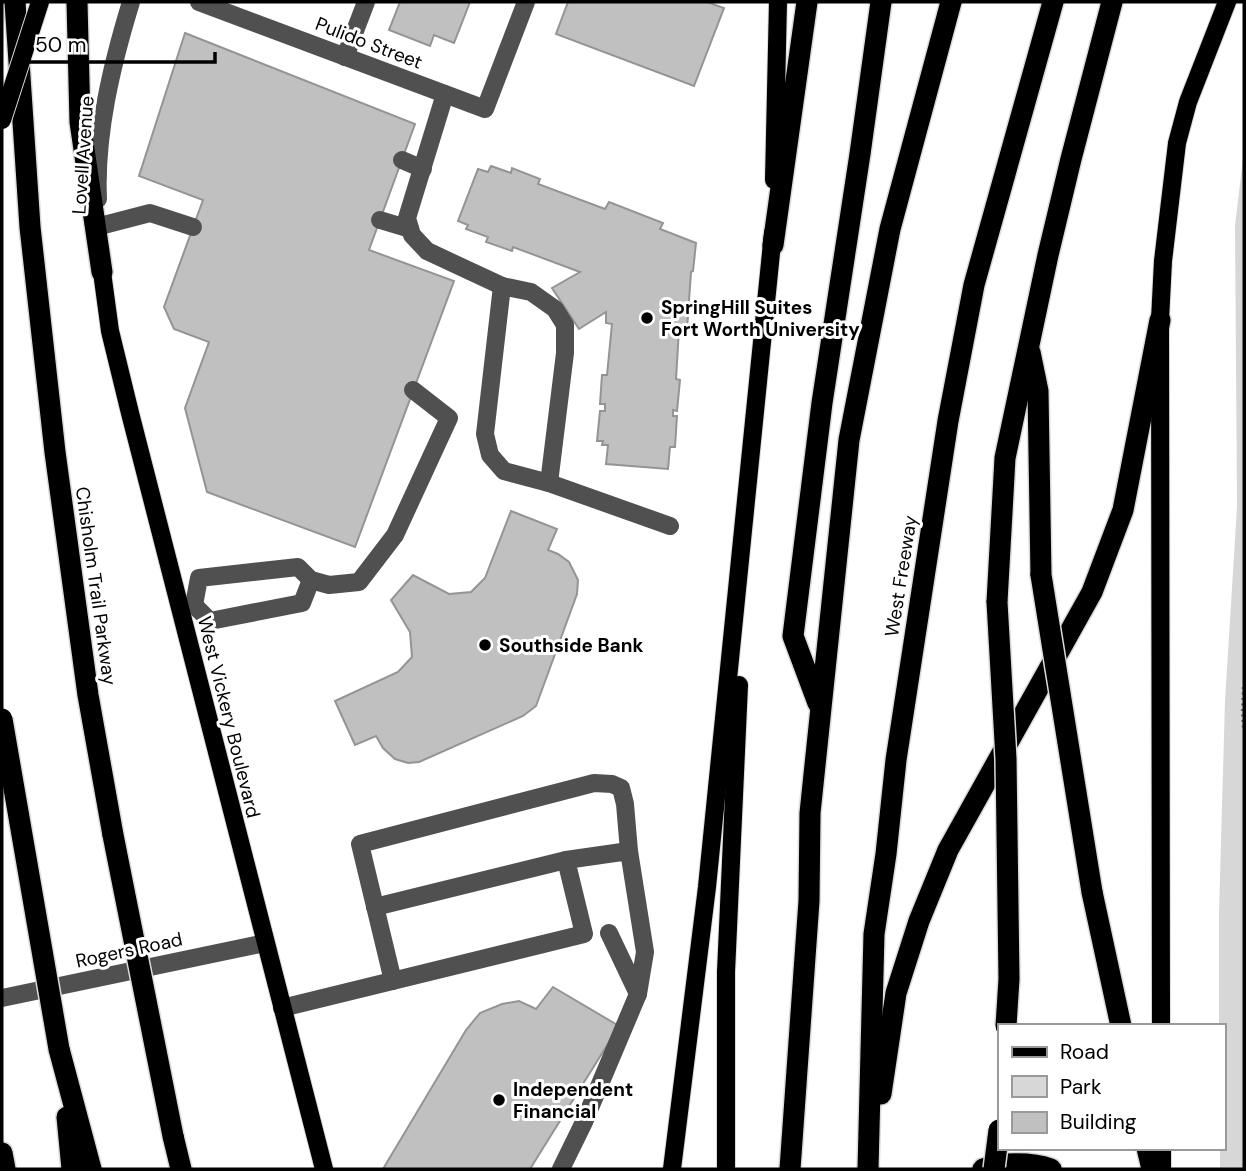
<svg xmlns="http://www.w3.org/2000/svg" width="1246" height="1171" font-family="'DM Sans',sans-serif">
<rect width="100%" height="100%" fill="#fff"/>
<path fill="#d7d7d7" d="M1244 151V1169H1220V1148H1223V1026H1219V912L1225 701 1237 507 1235 225Z"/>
<g fill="#c0c0c0" stroke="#949494" stroke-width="2">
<path d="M400 2H470L454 43 434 35 430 46 389 30Z"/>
<path d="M568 2H707L724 8 694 86 556 34Z"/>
<path d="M185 33 415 124 369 250 454 281 355 547 207 492 185 408 209 342 174 329 164 307 203 200 139 176Z"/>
<path d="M491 166 511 173 512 168 540 179 538 184 605 209 609 202 663 223 660 229 696 243 693 271 691 272 687 330 679 329 676 379 680 380 677 411 673 410V416H677L675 447H670L668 469 606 464 608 445H602L603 441H597L600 411H605V404H600L602 375H607L612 324 606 323V312L579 329 552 288 580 272 513 247 512 251 486 242 488 237 466 229 468 225 458 221 478 169 488 172Z"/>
<path d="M511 511 557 529 548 550 558 554 569 562 578 580 577 594 536 706 523 716 419 762 408 763 395 759 383 748 376 736 355 745 335 701 398 672 412 657 410 632 391 600 413 575 449 594 471 592 485 578Z"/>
<path d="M553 987 619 1026 530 1169H383L466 1030 480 1013 502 1004 519 1001 536 1009Z"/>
</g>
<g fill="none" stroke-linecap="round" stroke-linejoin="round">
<g stroke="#dbdbdb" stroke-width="20">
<g id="major">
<path d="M774 180 778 2"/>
<path d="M102 272 110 331 130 413 324 1169"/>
<path d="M1161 1026 1160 320 1163 261 1177 143 1188 102 1227 2"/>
<path d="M1162 1148V1169"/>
<path d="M672 1169 707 887 773 233"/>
<path d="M726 1169V972L739 685"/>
</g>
</g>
<g stroke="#dbdbdb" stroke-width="24">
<g id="highway">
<path d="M15 2 30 227 55 452 88 695 113 835"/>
<path d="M77 2 80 122 102 272"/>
<path d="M773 245 807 2"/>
<path d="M1030 352 1038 391 1041 575"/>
<path d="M997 602 1005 458 1048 255 1071 159 1112 2"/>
<path d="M818 703 793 636 822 403 860 154 881 2"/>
<path d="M1092 892 1121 1026"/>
<path d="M59 1049 91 1169"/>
<path d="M881 1094 896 993 919 921 948 850 1092 592 1123 510 1160 320"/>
<path d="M67 1117 72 1169"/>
<path d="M173 1136 181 1169"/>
<path d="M1147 1148 1152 1169"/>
<path d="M2 1153 5 1169"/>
<path d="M790 1169 809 901 810 813 849 440 890 229 951 2"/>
<path d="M868 1169 874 934 886 854 896 760 948 421 974 285 1053 2"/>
<path d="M983 1169C1001 1162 1032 1162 1051 1169"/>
</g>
</g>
<path stroke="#727272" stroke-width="4.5" stroke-dasharray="2 3.5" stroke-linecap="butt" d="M1244 687 1243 712 1244 728"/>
<g stroke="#505050" stroke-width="18">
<path d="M199 2 485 109 526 2"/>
<path d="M345 57 366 2"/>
<path d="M445 94 407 218 412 235 427 251 502 286 531 292 555 309 565 325V353L549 483 670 526"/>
<path d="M402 160 423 169"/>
<path d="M98 199C95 134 112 64 131 2"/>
<path d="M380 220 410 229"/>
<path d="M100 226 150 213 193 227"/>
<path d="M502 286 485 434 490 455 504 471 549 483"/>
<path d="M194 605 199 578 298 567 311 580 329 585 359 582 395 535 449 418 413 390"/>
<path d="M194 605 210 621 302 603 311 580"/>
<path d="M375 907 566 860"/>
<path d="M393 981 360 844 594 783 612 784 621 788 625 804 629 851"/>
<path d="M2 998 265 943"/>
<path d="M282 1008 584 934 566 860 629 851 645 952 638 994 609 933"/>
<path d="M561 1169 584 1122 638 994"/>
</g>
<use href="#major" stroke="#000" stroke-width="18"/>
<use href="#highway" stroke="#000" stroke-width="21"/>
<g stroke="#dbdbdb" stroke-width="20" stroke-linecap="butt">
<path id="major-bridge" d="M2 120 40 2"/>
</g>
<g stroke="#dbdbdb" stroke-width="24" stroke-linecap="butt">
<g id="highway-bridge">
<path d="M1041 575 1092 892"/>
<path d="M997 602 1006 759 1009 979 1006 1026"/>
<path d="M2 719 59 1049"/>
<path d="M113 835 173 1136"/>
<path d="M994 1169 999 1130"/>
</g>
</g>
<use href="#major-bridge" stroke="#000" stroke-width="18"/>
<use href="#highway-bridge" stroke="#000" stroke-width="21"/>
</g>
<g fill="#000" stroke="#fff" stroke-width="2.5">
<circle cx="647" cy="318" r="7"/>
<circle cx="485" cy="645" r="7"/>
<circle cx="499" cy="1100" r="7"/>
</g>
<g text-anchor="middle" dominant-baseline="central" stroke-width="6" stroke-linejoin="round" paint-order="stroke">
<g font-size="19" fill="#000" stroke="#fff">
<text transform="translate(369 43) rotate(21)">Pulido Street</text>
<text transform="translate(83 155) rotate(-86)">Lovell Avenue</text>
<text transform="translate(901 576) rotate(-81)">West Freeway</text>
<text transform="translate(96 586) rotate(82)">Chisholm Trail Parkway</text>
<text transform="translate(229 717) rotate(76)">West Vickery Boulevard</text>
<text transform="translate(129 950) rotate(-12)">Rogers Road</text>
</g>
<g font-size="19" font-weight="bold" fill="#000" stroke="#fff" text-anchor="start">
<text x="661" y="307">SpringHill Suites<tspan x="661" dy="22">Fort Worth University</tspan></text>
<text x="499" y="645">Southside Bank</text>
<text x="513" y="1089">Independent<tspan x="513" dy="22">Financial</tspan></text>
</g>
</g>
<rect width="1246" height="1171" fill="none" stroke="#000000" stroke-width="7"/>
<rect x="998" y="1024" width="228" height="126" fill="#ffffff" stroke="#999999" stroke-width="2"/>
<rect x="1012" y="1047" width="35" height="10" fill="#000000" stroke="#999999" stroke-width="2"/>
<text x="1060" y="1059" font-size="21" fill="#000000">Road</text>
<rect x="1012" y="1076" width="35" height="21" fill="#d7d7d7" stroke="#999999" stroke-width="2"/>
<text x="1060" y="1094" font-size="21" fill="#000000">Park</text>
<rect x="1012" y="1112" width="35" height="21" fill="#c0c0c0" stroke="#999999" stroke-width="2"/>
<text x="1060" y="1129" font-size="21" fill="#000000">Building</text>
<path d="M24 52v10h191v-10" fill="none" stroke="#000000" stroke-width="3.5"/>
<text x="35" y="52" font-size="21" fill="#000000" stroke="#ffffff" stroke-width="5" paint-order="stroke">50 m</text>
</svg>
